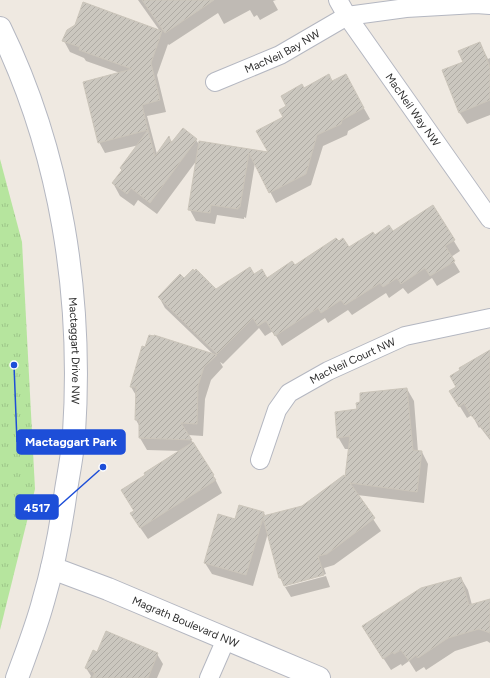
<svg xmlns="http://www.w3.org/2000/svg" width="490" height="678" font-family="Figtree,sans-serif">
<defs>
<pattern id="park-tufts" width="24" height="20" patternUnits="userSpaceOnUse"><rect width="24" height="20" fill="#b6e59e"/><path d="M3 7l-1-3M5 7V3M7 7l1-3M15 17l-1-3M17 17v-4M19 17l1-3" fill="none" stroke="#9dc588"/></pattern>
<pattern id="building-hatch" width="6" height="6" patternUnits="userSpaceOnUse"><rect width="6" height="6" fill="#cbc7bf"/><path d="M-1 1l2-2M0 6l6-6M5 7l2-2" fill="none" stroke="#afaba4"/></pattern>
</defs>
<rect width="100%" height="100%" fill="#efe9e1"/>
<path fill="url(#park-tufts)" d="M0 159 22 242 35 489 0 630Z"/>
<g fill="#0003">
<path d="M138 0H276L273 1 278 10 260 20 257 15 254 17 250 10 224 24 218 13 169 45 168 44 157 75 166 112 147 116 157 154 169 138 173 143 196 140 200 146 270 153 288 106 304 89 332 82 345 75 370 119 348 131 347 135 323 146 311 185 276 203 255 163 246 218 244 217V219L217 215 215 224 196 221 190 210 197 160 157 214 138 200 134 206 120 196 113 183 122 171 121 168 139 145 105 153 99 142 120 73 86 61 84 58 70 52 64 41 160 31Z"/>
<path d="M480 43 488 59 490 58V115L467 124 459 112 464 62Z"/>
<path d="M433 207 460 251 451 257 460 272 437 286 432 278 408 294 403 288 389 298 386 293 352 315 348 310 328 323 325 318 282 346 273 331 265 336 259 328 223 364 220 362 223 367 211 380 205 399 203 436 188 435 213 475 222 493 148 539 139 526 135 511 181 451 147 450 140 438V427L136 420 137 397 131 387 213 354 165 308 159 297 184 279 216 290 254 275 267 279 295 266 349 249 374 236 392 232Z"/>
<path d="M490 352V440L480 427 479 428 472 415 467 418 451 392 457 388Z"/>
<path d="M407 389 414 401 418 452H422L428 464 424 503 357 495 381 531 334 565 324 568 326 574 285 585V586L280 578 268 533 253 586 212 574 205 563 235 520 240 506 264 513 266 517 302 506 346 480 350 449H345L338 437 358 410Z"/>
<path d="M326 576 330 587 291 597 285 587Z"/>
<path d="M461 578 468 590 472 605 490 606V643L487 641 455 651 426 670 424 667 416 672 409 661 402 666 401 664 391 670 363 627Z"/>
<path d="M97 653 157 654 163 664 157 678H90L91 676 86 668Z"/>
</g>
<g fill="url(#building-hatch)" stroke="#cbc5ba">
<path d="M142 0H214L165 33Z"/>
<path d="M83 2 162 31 151 63 160 100 142 105 148 130 98 143 83 82 132 69 79 50 80 47 62 41 67 30 75 25Z"/>
<path d="M480 42 490 67V100L459 113 442 70 463 62 458 51Z"/>
<path d="M329 74 332 81 346 74 364 108 342 120 341 124 317 135 306 174 269 193 249 153 240 207H238V209L211 205 210 213 188 210 199 141 268 152 256 131 283 117 279 110 286 106 281 96 302 84 304 88Z"/>
<path d="M183 128 197 139 150 203 131 188 127 194 112 183 122 170 120 168 148 130 155 156 169 136 171 143Z"/>
<path d="M433 205 455 240 445 246 455 261 430 276 425 268 401 284 397 278 383 287 380 283 345 305 341 300 321 313 318 308 275 336 266 321 258 326 253 318 217 354 158 297 180 274 184 278 193 269 194 271 196 269 216 289 250 267 254 274 262 269 267 278 292 261 295 265 336 238 339 241 343 238 349 247 373 232 375 235 389 225 393 231Z"/>
<path d="M149 335 154 336V335L217 355 204 367 198 386 197 424 181 423 192 440 139 438V420H135L136 387H130L142 346 145 347Z"/>
<path d="M490 350V438L472 416H471L464 403 459 407 449 391 456 387 450 376 460 370 459 368Z"/>
<path d="M407 388 413 450 422 451 417 492 350 483 375 518 327 554 318 556 324 575 284 586 281 578H279L263 518 246 575 204 563 218 514 235 519 239 505 264 512 263 516 302 506 344 475 345 477 350 436 337 438 335 412 357 409 356 403 360 402V393Z"/>
<path d="M193 442 214 475 213 476 216 480 140 528 130 513 134 511 121 490 145 475 144 473Z"/>
<path d="M461 577 469 605 490 599V633L479 629 448 638 418 658 416 655 409 661 401 650 394 654 393 652 383 659 362 626 421 588Z"/>
<path d="M106 631 158 653 148 678H92L95 673 85 668 93 650 97 652Z"/>
</g>
<g fill="none" stroke-linecap="round" stroke-linejoin="round">
<g stroke="#b4b7c1" stroke-width="20">
<g id="minor">
<path id="s1" d="M338 0 347 16 490 219"/>
<path id="s2" d="M215 82 280 55 347 16 406 8 476 4 490 5"/>
<path id="s3" d="M260 460 277 410 289 393 328 371 405 336 490 318"/>
<path d="M209 678 226 639"/>
</g>
</g>
<g stroke="#b4b7c1" stroke-width="24">
<g id="tertiary">
<path id="s4" d="M0 28C61 153 83 295 74 433 73 452 69 471 66 490 61 527 54 565 43 602 36 628 26 653 17 678"/>
<path id="s5" d="M52 568 108 589 319 678"/>
</g>
</g>
<use href="#minor" stroke="#fff" stroke-width="18"/>
<use href="#tertiary" stroke="#fff" stroke-width="22"/>
</g>
<g text-anchor="middle" dominant-baseline="central" stroke-width="3.5" stroke-linejoin="round" paint-order="stroke">
<g font-size="11" fill="#2e2e2e" stroke="#fff">
<text stroke="none"><textPath href="#s2" startOffset="74">MacNeil Bay NW</textPath></text>
<text stroke="none"><textPath href="#s1" startOffset="133">MacNeil Way NW</textPath></text>
<text stroke="none"><textPath href="#s4" startOffset="334">Mactaggart Drive NW</textPath></text>
<text stroke="none"><textPath href="#s3" startOffset="145">MacNeil Court NW</textPath></text>
<text stroke="none"><textPath href="#s5" startOffset="144">Magrath Boulevard NW</textPath></text>
</g>
</g>
<path fill="none" stroke="#1d4ed8" stroke-width="1.5" d="M14 365L17 442M103 467L58 507"/>
<g fill="#1d4ed8" stroke="#fff" stroke-width="1.5">
<circle cx="14" cy="365" r="4"/>
<circle cx="103" cy="467" r="4"/>
</g>
<g fill="#1d4ed8" stroke="#1d4ed8" stroke-width="1.5">
<rect x="17" y="430" width="108" height="24" rx="4"/>
<rect x="16" y="495" width="42" height="24" rx="4"/>
</g>
<g font-size="12" text-anchor="middle" font-weight="bold" fill="#fff">
<text x="71" y="446">Mactaggart Park</text>
<text x="37" y="512">4517</text>
</g>
</svg>
